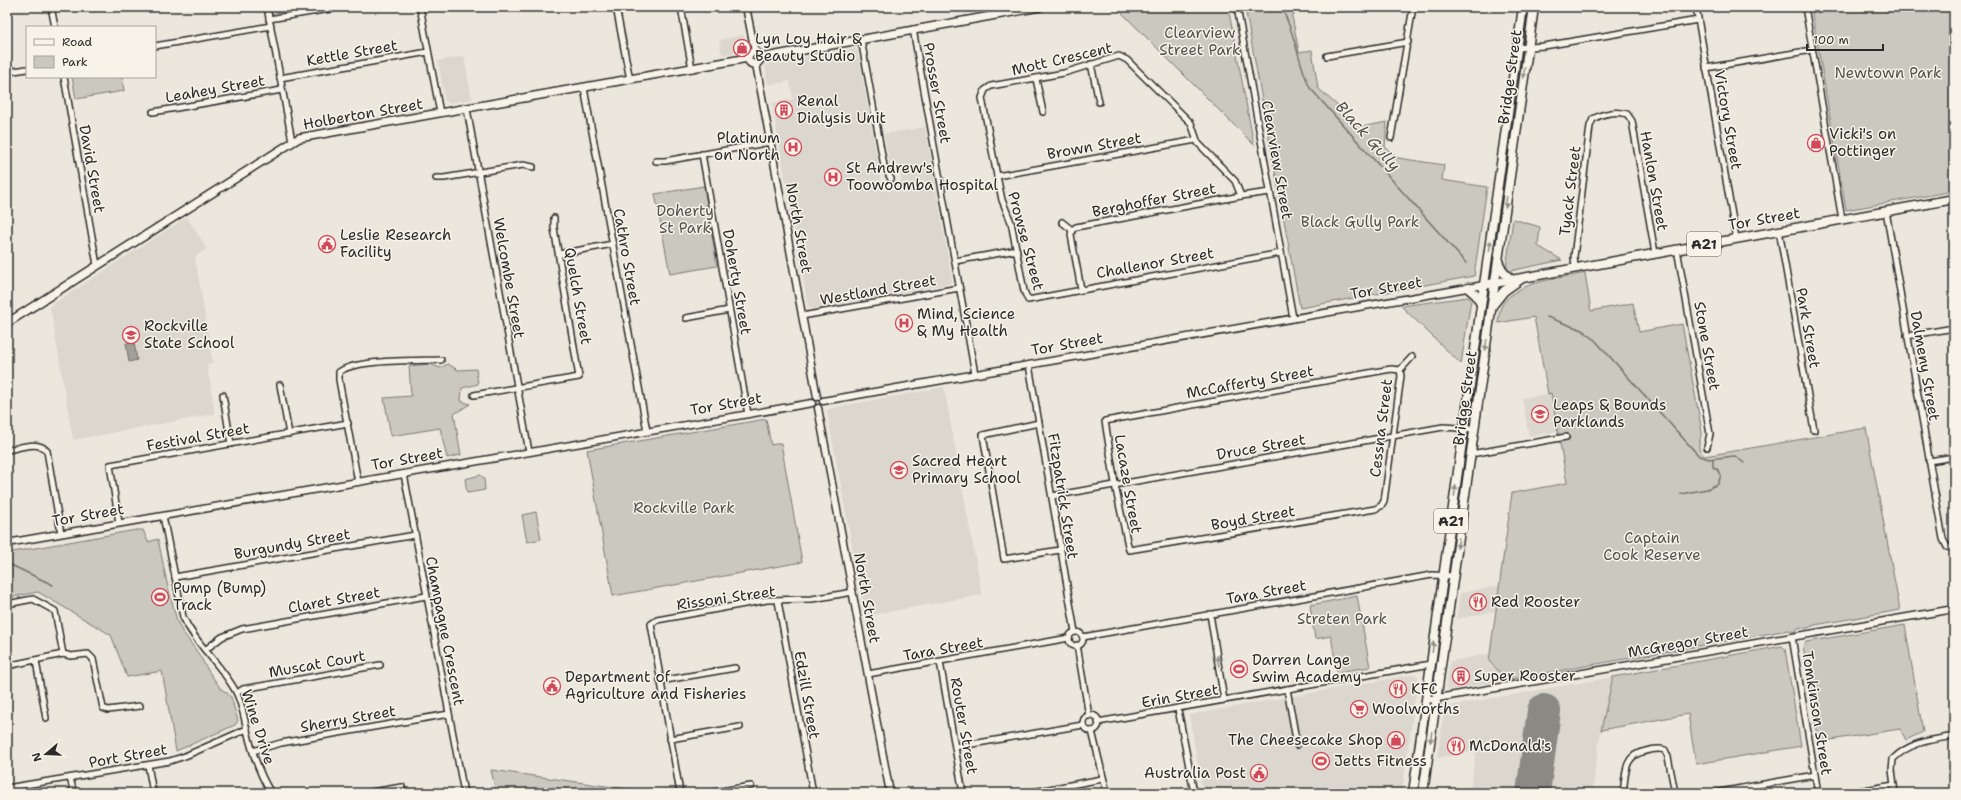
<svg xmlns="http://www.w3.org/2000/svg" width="1961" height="800" font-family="'Shantell Sans',sans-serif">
<rect width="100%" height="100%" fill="#ebe7dd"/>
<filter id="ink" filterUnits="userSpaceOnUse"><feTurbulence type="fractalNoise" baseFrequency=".025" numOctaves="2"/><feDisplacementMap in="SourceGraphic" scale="8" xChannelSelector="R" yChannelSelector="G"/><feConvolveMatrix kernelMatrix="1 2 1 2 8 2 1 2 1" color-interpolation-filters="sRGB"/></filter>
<g filter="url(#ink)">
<g fill="#dbd7ce">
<path d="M744 35 746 50 722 55 719 40Z"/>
<path d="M857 48 883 191 896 188 901 181 900 174 890 166 884 134 925 127 952 280 949 284 812 309 808 306 772 103 793 99 790 81 768 85 765 66 768 63Z"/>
<path d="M464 56 472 99 449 103 445 101 438 61Z"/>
<path d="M187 217 207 249 195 257 213 363 207 365 215 414 73 440 50 306Z"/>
<path d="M944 387 982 595 865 616 827 411 831 408Z"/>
<path d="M1551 393 1557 431 1529 436 1522 398Z"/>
<path d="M1499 586 1496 611 1456 619 1460 593Z"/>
<path d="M1489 654V661L1507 680 1449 690 1446 687 1450 661Z"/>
<path d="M1416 674 1418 677 1402 793H1203L1189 715Z"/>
<path d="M1613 677 1601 730 1592 793H1470L1476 751 1437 758 1444 710 1448 706Z"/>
</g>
<g fill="#cbc8bf" stroke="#7b7a75">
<path d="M1116 7H1228L1254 145Z"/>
<path d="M1245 7H1293L1294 15 1292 16 1299 52 1312 50 1318 88 1361 127 1387 122 1385 147 1398 158 1444 165 1442 180 1487 187 1474 276 1300 308Z"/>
<path d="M1811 7H1954V191L1846 210Z"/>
<path d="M72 77H122L124 91 76 99Z"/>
<path d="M704 186 717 266 670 274 655 194Z"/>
<path d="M1513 219 1540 227 1538 246 1562 260 1510 271 1506 268Z"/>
<path d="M1585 273 1591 311 1633 303 1639 332 1682 324 1702 432C1700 441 1695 450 1705 456L1866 428 1900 610 1815 625 1805 629 1803 627 1798 628 1796 632 1788 630 1507 680 1489 661 1512 493 1567 483 1551 393 1548 394 1534 317 1498 323C1499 318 1499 310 1502 305 1518 280 1559 279 1585 273Z"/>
<path d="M1468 297 1471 300 1461 364 1401 306Z"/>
<path d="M430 364 440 368 448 364 458 370 476 369 478 384 462 388 461 401 470 404 454 414 461 455 447 458 440 428 391 436 384 398 411 396 409 366Z"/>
<path d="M766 419 771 445 781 443 802 562 613 596 587 450Z"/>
<path d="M480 475 484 478 485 490 467 493 465 479Z"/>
<path d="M536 512 541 539 527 542 522 515Z"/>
<path d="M136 530H143L148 542 158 539 167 583 177 621 182 631 198 653 209 672 221 689 226 692 231 697 238 721 235 725 176 751 162 671 127 677 111 635 38 592 7 598V553Z"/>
<path d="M1357 596 1370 667 1337 672 1331 636 1315 639 1310 605Z"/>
<path d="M1905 625 1923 732 1906 740 1900 729 1818 742 1803 646 1806 642Z"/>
<path d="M1782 646 1785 649 1801 746 1696 764 1688 714 1601 730 1613 677Z"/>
<path d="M491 770 649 792V793H496Z"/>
</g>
<path fill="#a29f98" stroke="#72716c" d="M134 342 137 360 129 362 126 343Z"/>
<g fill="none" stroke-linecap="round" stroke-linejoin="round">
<g stroke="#72716c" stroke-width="1.5">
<path d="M1281 7C1295 32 1298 62 1310 88L1466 263"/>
<path d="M1547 317 1582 330 1593 338 1699 456 1709 459 1735 456 1744 463"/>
<path d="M1681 494 1707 489 1718 484 1721 475 1718 470 1713 467V459"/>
<path d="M11 565 53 585"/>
</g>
<path stroke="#8b8984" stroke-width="34" d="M1533 793 1544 711"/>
<g stroke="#2b2b2b" stroke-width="8">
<g id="minor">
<path d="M51 7 55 27"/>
<path d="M267 7 292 141"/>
<path d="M420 7 440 113"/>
<path d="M616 7 630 80"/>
<path d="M681 7 692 69"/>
<path d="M1237 7 1293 318"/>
<path d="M1696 7 1736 238"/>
<path d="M1805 7 1842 219"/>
<path d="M269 19 342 7"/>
<path d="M913 29 975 374"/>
<path d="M861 39 884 166 891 179"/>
<path d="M155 46 271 26"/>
<path d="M1517 48 1544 46 1698 20"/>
<path d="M1327 56 1408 42"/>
<path d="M1091 64 1099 102"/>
<path d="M1706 68 1812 50"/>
<path d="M7 72 27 69"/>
<path d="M64 77 97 265"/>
<path d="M280 78 428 52"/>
<path d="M1036 79 1043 112"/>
<path d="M584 88 647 431"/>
<path d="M467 109 529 452"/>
<path d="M153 112 282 90"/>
<path d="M1391 138 1413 7"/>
<path d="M702 154 748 414"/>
<path d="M656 161H665L771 142"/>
<path d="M997 176 1196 140"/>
<path d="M436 178H444L523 165 533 167"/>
<path d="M1270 192 1241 196 1235 181 1198 143 1191 123 1127 60 1119 56 1064 73 991 86 985 90 982 98 997 176 1002 200 1011 222 1024 291 1028 300 1281 253"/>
<path d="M1886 211 1943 539 1947 547 1954 548"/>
<path d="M1062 222 1072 230"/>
<path d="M1072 230 1076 227 1241 196"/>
<path d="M1072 230 1071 235 1081 289"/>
<path d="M1779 230 1814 430"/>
<path d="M1677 249 1710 434 1707 447"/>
<path d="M559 254 613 244"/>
<path d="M955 261 1017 250"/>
<path d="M1575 267 1574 257 1590 126 1593 119C1603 113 1616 111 1627 114L1632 121 1655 253"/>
<path d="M802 316 959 288"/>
<path d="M686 318 729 310"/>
<path d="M1907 336 1954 328"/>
<path d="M1029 365 1075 632"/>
<path d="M1391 369 1400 370 1401 376 1384 501 1381 506 1375 509 1129 550 1116 490 1105 421Z"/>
<path d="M1400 370 1412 357"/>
<path d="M280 385 289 434"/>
<path d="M223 395 231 444"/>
<path d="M474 395 579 377 554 228V218"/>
<path d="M1039 423 983 435 1004 559 1060 550"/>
<path d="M7 450C20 448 38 440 47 451L61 533"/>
<path d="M1471 454 1566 437"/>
<path d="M1929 461 1954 457"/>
<path d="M404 474 464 793"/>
<path d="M358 482 339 380V372C355 359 418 361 441 360"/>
<path d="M1052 496 1443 427 1474 429"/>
<path d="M163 516 183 617C196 645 221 664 236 692 242 704 244 717 247 730 252 752 259 774 271 793"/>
<path d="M119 523 110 465 348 423"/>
<path d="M175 577 415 535"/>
<path d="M778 601 813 793"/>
<path d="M7 604 33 599 55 611 63 654"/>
<path d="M1210 614 1224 700"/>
<circle cx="1076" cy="639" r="7"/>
<path d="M1083 637 1432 575 1454 576"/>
<path d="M1792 637 1818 793"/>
<path d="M1077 645 1089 716"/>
<path d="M205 650 222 637 242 629 426 596"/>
<path d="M36 661 46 718"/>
<path d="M940 662 963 793"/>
<path d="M7 666 63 654 71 656 88 654 93 659 103 708 108 710 140 706"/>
<path d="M868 674 1069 638"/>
<path d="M660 681 735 668"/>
<path d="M1287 689 1297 745"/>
<path d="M237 693 243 689 380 665"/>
<path d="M1178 709 1194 793"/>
<circle cx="1091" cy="723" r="8"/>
<path d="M1098 722 1431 664"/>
<path d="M1092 731 1107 793"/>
<path d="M670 739 740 727"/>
<path d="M955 747 1083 725"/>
<path d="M253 751 281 743 449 714"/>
<path d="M148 765 153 793"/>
<path d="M70 778 74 793"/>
<path d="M7 788 170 761 185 756 247 729"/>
<path d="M365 793 402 787"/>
<path d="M680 793 651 624 657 620 767 600 812 599 853 592"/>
<path d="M709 793 751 786"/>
<path d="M1028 793 1102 779"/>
<path d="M1623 793C1626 774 1623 755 1646 751 1653 749 1658 748 1665 750L1668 757 1675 793"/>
<path d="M1714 793 1815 775"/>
<path d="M1847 793 1894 785"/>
<path d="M1895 793 1892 770 1893 759C1910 742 1931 740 1954 736"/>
</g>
</g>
<g stroke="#2b2b2b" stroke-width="9">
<g id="tertiary">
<path d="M746 7 755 52"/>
<path d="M756 64 817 397"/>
<path d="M823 401 1484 285"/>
<path d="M818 408 890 793"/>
<path d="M7 543 812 403"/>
<path d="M1426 700 1954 609"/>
</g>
</g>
<g stroke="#2b2b2b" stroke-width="10">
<g id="secondary">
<circle cx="754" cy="58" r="6"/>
<path d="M760 58 1040 7"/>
<path d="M7 323 299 138 748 58"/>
</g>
</g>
<g stroke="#2b2b2b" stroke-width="11">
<g id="primary">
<path d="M1498 262 1504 273 1511 279"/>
<path d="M1495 282 1534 7"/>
<path d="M1484 285 1523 7"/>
</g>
</g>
<g stroke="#2b2b2b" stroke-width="11">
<g id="trunk">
<path d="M1468 288 1476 295 1481 304"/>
<path d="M1492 306 1504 291 1521 279"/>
<path d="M1413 793 1484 285 1954 199"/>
<path d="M1423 793 1495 282"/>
</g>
</g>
<use href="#minor" stroke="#f7f3e8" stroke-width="5"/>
<use href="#tertiary" stroke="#f7f3e8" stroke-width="6"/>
<use href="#secondary" stroke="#f7f3e8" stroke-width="7"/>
<use href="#primary" stroke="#f7f3e8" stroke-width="8"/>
<use href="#trunk" stroke="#f7f3e8" stroke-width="8"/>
</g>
<defs><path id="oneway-solid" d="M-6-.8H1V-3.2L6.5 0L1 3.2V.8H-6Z"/></defs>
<g fill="#918f8a">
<use href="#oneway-solid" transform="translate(1524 73) rotate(98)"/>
<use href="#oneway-solid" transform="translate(1506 202) rotate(98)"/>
<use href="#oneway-solid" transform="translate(1490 246) rotate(-82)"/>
<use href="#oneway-solid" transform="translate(1486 345) rotate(98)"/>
<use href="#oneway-solid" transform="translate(1455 491) rotate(-82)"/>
<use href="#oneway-solid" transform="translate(1458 543) rotate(98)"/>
<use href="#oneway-solid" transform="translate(1433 647) rotate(-82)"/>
<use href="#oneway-solid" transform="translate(1218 661) rotate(-99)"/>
<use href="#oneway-solid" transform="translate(1431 737) rotate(98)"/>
</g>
</g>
<defs>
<g id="shop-ring" transform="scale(0.9)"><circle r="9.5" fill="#f7f3e8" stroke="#d1495b" stroke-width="1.5"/><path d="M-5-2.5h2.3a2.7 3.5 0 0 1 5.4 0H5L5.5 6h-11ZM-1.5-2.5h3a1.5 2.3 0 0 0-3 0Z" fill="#d1495b"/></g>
<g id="building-ring" transform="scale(0.9)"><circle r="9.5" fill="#f7f3e8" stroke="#d1495b" stroke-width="1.5"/><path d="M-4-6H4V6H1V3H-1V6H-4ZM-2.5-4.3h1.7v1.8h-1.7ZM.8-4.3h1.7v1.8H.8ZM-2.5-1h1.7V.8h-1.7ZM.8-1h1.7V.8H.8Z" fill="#d1495b"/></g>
<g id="hospital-ring" transform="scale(0.9)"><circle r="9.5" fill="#f7f3e8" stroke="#d1495b" stroke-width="1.5"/><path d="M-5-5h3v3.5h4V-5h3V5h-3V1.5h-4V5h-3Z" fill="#d1495b"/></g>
<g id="civic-ring" transform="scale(0.9)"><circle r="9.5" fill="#f7f3e8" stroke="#d1495b" stroke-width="1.5"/><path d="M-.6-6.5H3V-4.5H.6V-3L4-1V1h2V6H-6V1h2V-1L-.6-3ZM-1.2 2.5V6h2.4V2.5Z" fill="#d1495b"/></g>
<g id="school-ring" transform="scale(0.9)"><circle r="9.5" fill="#f7f3e8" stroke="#d1495b" stroke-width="1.5"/><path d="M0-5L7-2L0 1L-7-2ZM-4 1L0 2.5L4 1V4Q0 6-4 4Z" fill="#d1495b"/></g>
<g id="stadium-ring" transform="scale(0.9)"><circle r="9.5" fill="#f7f3e8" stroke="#d1495b" stroke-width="1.5"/><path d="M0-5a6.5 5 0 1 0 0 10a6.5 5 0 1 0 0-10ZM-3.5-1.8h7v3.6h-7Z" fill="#d1495b"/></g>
<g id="restaurant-ring" transform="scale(0.9)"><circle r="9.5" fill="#f7f3e8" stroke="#d1495b" stroke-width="1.5"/><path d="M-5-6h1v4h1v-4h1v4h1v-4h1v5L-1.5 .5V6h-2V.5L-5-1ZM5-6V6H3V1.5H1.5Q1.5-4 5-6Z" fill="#d1495b"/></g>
<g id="supermarket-ring" transform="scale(0.9)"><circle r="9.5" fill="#f7f3e8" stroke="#d1495b" stroke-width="1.5"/><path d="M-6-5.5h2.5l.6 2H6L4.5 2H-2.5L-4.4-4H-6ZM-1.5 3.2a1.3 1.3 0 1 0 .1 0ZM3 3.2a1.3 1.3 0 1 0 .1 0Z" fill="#d1495b"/></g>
</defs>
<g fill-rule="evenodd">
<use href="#shop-ring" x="742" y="48"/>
<use href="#building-ring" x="784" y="110"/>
<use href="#shop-ring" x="1816" y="143"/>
<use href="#hospital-ring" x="793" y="147"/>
<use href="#hospital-ring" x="833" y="177"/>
<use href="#civic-ring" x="327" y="244"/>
<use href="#hospital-ring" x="904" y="323"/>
<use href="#school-ring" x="131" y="335"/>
<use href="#school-ring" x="1540" y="414"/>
<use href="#school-ring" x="899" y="470"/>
<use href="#stadium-ring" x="160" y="597"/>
<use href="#restaurant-ring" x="1478" y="602"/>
<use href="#stadium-ring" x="1239" y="669"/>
<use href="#building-ring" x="1461" y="676"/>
<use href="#civic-ring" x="552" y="686"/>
<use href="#restaurant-ring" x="1398" y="689"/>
<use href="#supermarket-ring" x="1359" y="709"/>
<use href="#shop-ring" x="1396" y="740"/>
<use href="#restaurant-ring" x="1456" y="746"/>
<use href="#stadium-ring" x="1321" y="761"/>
<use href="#civic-ring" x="1259" y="773"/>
</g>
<g text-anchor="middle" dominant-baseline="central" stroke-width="3" stroke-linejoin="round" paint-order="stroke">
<g fill="#f7f3e8" stroke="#686764" stroke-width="1">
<rect x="1687" y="232" width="34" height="24" rx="3"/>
<rect x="1434" y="509" width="34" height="24" rx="3"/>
</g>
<g font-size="14" font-weight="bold" fill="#2b2b2b">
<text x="1704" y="244">A21</text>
<text x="1451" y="521">A21</text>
</g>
<g font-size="15" fill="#535250" stroke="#f7f3e8">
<text x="1200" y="33">Clearview<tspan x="1200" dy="17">Street Park</tspan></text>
<text x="1888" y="73">Newtown Park</text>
<text x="685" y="211">Doherty<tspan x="685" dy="17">St Park</tspan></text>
<text x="1360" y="222">Black Gully Park</text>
<text x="684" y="508">Rockville Park</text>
<text x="1652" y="538">Captain<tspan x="1652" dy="17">Cook Reserve</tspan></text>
<text x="1342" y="619">Streten Park</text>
</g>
<g font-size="15" fill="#2b2b2b" stroke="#f7f3e8" text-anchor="start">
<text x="755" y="39">Lyn Loy Hair &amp;<tspan x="755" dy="17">Beauty Studio</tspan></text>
<text x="797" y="101">Renal<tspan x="797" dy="17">Dialysis Unit</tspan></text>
<text x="1829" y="134">Vicki's on<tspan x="1829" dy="17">Pottinger</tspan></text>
<text x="780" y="138" text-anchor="end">Platinum<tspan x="780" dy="17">on North</tspan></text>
<text x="846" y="168">St Andrew's<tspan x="846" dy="17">Toowoomba Hospital</tspan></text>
<text x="340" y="235">Leslie Research<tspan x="340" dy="17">Facility</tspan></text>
<text x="917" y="314">Mind, Science<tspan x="917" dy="17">&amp; My Health</tspan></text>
<text x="144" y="326">Rockville<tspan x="144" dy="17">State School</tspan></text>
<text x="1553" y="405">Leaps &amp; Bounds<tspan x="1553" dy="17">Parklands</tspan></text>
<text x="912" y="461">Sacred Heart<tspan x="912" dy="17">Primary School</tspan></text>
<text x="173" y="588">Pump (Bump)<tspan x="173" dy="17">Track</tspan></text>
<text x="1491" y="602">Red Rooster</text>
<text x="1252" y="660">Darren Lange<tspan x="1252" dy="17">Swim Academy</tspan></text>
<text x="1474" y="676">Super Rooster</text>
<text x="565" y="677">Department of<tspan x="565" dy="17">Agriculture and Fisheries</tspan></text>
<text x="1411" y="689">KFC</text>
<text x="1372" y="709">Woolworths</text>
<text x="1383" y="740" text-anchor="end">The Cheesecake Shop</text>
<text x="1469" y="746">McDonald's</text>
<text x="1334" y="761">Jetts Fitness</text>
<text x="1246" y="773" text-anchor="end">Australia Post</text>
</g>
<g font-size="15" fill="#2b2b2b" stroke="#f7f3e8">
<text transform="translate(352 53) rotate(-10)">Kettle Street</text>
<text transform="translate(1062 59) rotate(-13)">Mott Crescent</text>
<text transform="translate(1510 77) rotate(-82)">Bridge Street</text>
<text transform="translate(215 89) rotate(-10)">Leahey Street</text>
<text transform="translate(937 93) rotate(80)">Prosser Street</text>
<text transform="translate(363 114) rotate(-10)">Holberton Street</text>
<text transform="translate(1728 120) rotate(80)">Victory Street</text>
<text transform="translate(1094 146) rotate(-10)">Brown Street</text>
<text transform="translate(1277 160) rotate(80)">Clearview Street</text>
<text transform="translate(92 169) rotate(80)">David Street</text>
<text transform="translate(1654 181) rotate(80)">Hanlon Street</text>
<text transform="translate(1570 191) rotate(-83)">Tyack Street</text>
<text transform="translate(1154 200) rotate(-11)">Berghoffer Street</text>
<text transform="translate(1764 219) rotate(-10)">Tor Street</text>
<text transform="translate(799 228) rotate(80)">North Street</text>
<text transform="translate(1026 241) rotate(75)">Prowse Street</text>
<text transform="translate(627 257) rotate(80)">Cathro Street</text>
<text transform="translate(1155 263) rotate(-10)">Challenor Street</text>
<text transform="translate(509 278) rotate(80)">Welcombe Street</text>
<text transform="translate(737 282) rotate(80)">Doherty Street</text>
<text transform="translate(1386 288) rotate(-10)">Tor Street</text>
<text transform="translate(878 290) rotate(-10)">Westland Street</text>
<text transform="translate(578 296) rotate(80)">Quelch Street</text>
<text transform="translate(1808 328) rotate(80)">Park Street</text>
<text transform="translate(1067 344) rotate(-10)">Tor Street</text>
<text transform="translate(1707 346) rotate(80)">Stone Street</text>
<text transform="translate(1925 366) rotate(80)">Dalmeny Street</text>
<text transform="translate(1250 382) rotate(-10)">McCafferty Street</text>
<text transform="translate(1465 398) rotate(-82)">Bridge Street</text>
<text transform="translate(726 404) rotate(-10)">Tor Street</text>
<text transform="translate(1381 428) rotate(-83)">Cessna Street</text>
<text transform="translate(198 437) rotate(-10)">Festival Street</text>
<text transform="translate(1261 447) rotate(-10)">Druce Street</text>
<text transform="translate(407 459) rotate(-10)">Tor Street</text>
<text transform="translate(1128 484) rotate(80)">Lacaze Street</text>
<text transform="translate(1063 496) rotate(81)">Fitzpatrick Street</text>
<text transform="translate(88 515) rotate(-10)">Tor Street</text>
<text transform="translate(1253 518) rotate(-10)">Boyd Street</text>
<text transform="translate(292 544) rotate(-10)">Burgundy Street</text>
<text transform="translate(1266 592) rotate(-10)">Tara Street</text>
<text transform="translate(726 598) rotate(-8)">Rissoni Street</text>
<text transform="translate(867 598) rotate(80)">North Street</text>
<text transform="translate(334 600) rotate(-10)">Claret Street</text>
<text transform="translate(445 631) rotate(79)">Champagne Crescent</text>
<text transform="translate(1688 642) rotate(-10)">McGregor Street</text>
<text transform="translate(943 649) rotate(-10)">Tara Street</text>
<text transform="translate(317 664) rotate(-10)">Muscat Court</text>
<text transform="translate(807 695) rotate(80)">Edzill Street</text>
<text transform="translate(1180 696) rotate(-10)">Erin Street</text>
<text transform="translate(1817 713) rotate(81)">Tomkinson Street</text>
<text transform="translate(348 719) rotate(-10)">Sherry Street</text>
<text transform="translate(964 726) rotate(80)">Router Street</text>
<text transform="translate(258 727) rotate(72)">Wine Drive</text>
<text transform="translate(128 756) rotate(-10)">Port Street</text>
</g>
<g font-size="16" font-style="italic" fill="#555451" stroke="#f7f3e8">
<text transform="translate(1368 136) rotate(48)">Black Gully</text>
</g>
</g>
<rect width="1961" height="800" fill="none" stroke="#f7f3e8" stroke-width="24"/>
<rect x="12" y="12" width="1937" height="776" fill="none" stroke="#2b2b2b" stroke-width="1.5" filter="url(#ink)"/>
<rect x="26" y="26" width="130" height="52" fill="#f7f3e8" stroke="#a5a39c"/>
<rect x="34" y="39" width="20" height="6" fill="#f7f3e8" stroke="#a5a39c"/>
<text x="62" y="46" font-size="12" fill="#2b2b2b">Road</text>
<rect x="34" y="56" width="20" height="12" fill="#cbc8bf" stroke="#a5a39c"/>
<text x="62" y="66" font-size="12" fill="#2b2b2b">Park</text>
<g transform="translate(46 754) rotate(251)" stroke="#f7f3e8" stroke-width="3" paint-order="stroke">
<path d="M0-3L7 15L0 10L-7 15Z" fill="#2b2b2b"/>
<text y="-6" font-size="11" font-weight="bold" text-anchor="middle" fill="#2b2b2b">N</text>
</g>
<path d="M1807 44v6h76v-6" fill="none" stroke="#2b2b2b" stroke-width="2"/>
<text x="1813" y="44" font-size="12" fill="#2b2b2b" stroke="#f7f3e8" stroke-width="3" paint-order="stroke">100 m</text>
</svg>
